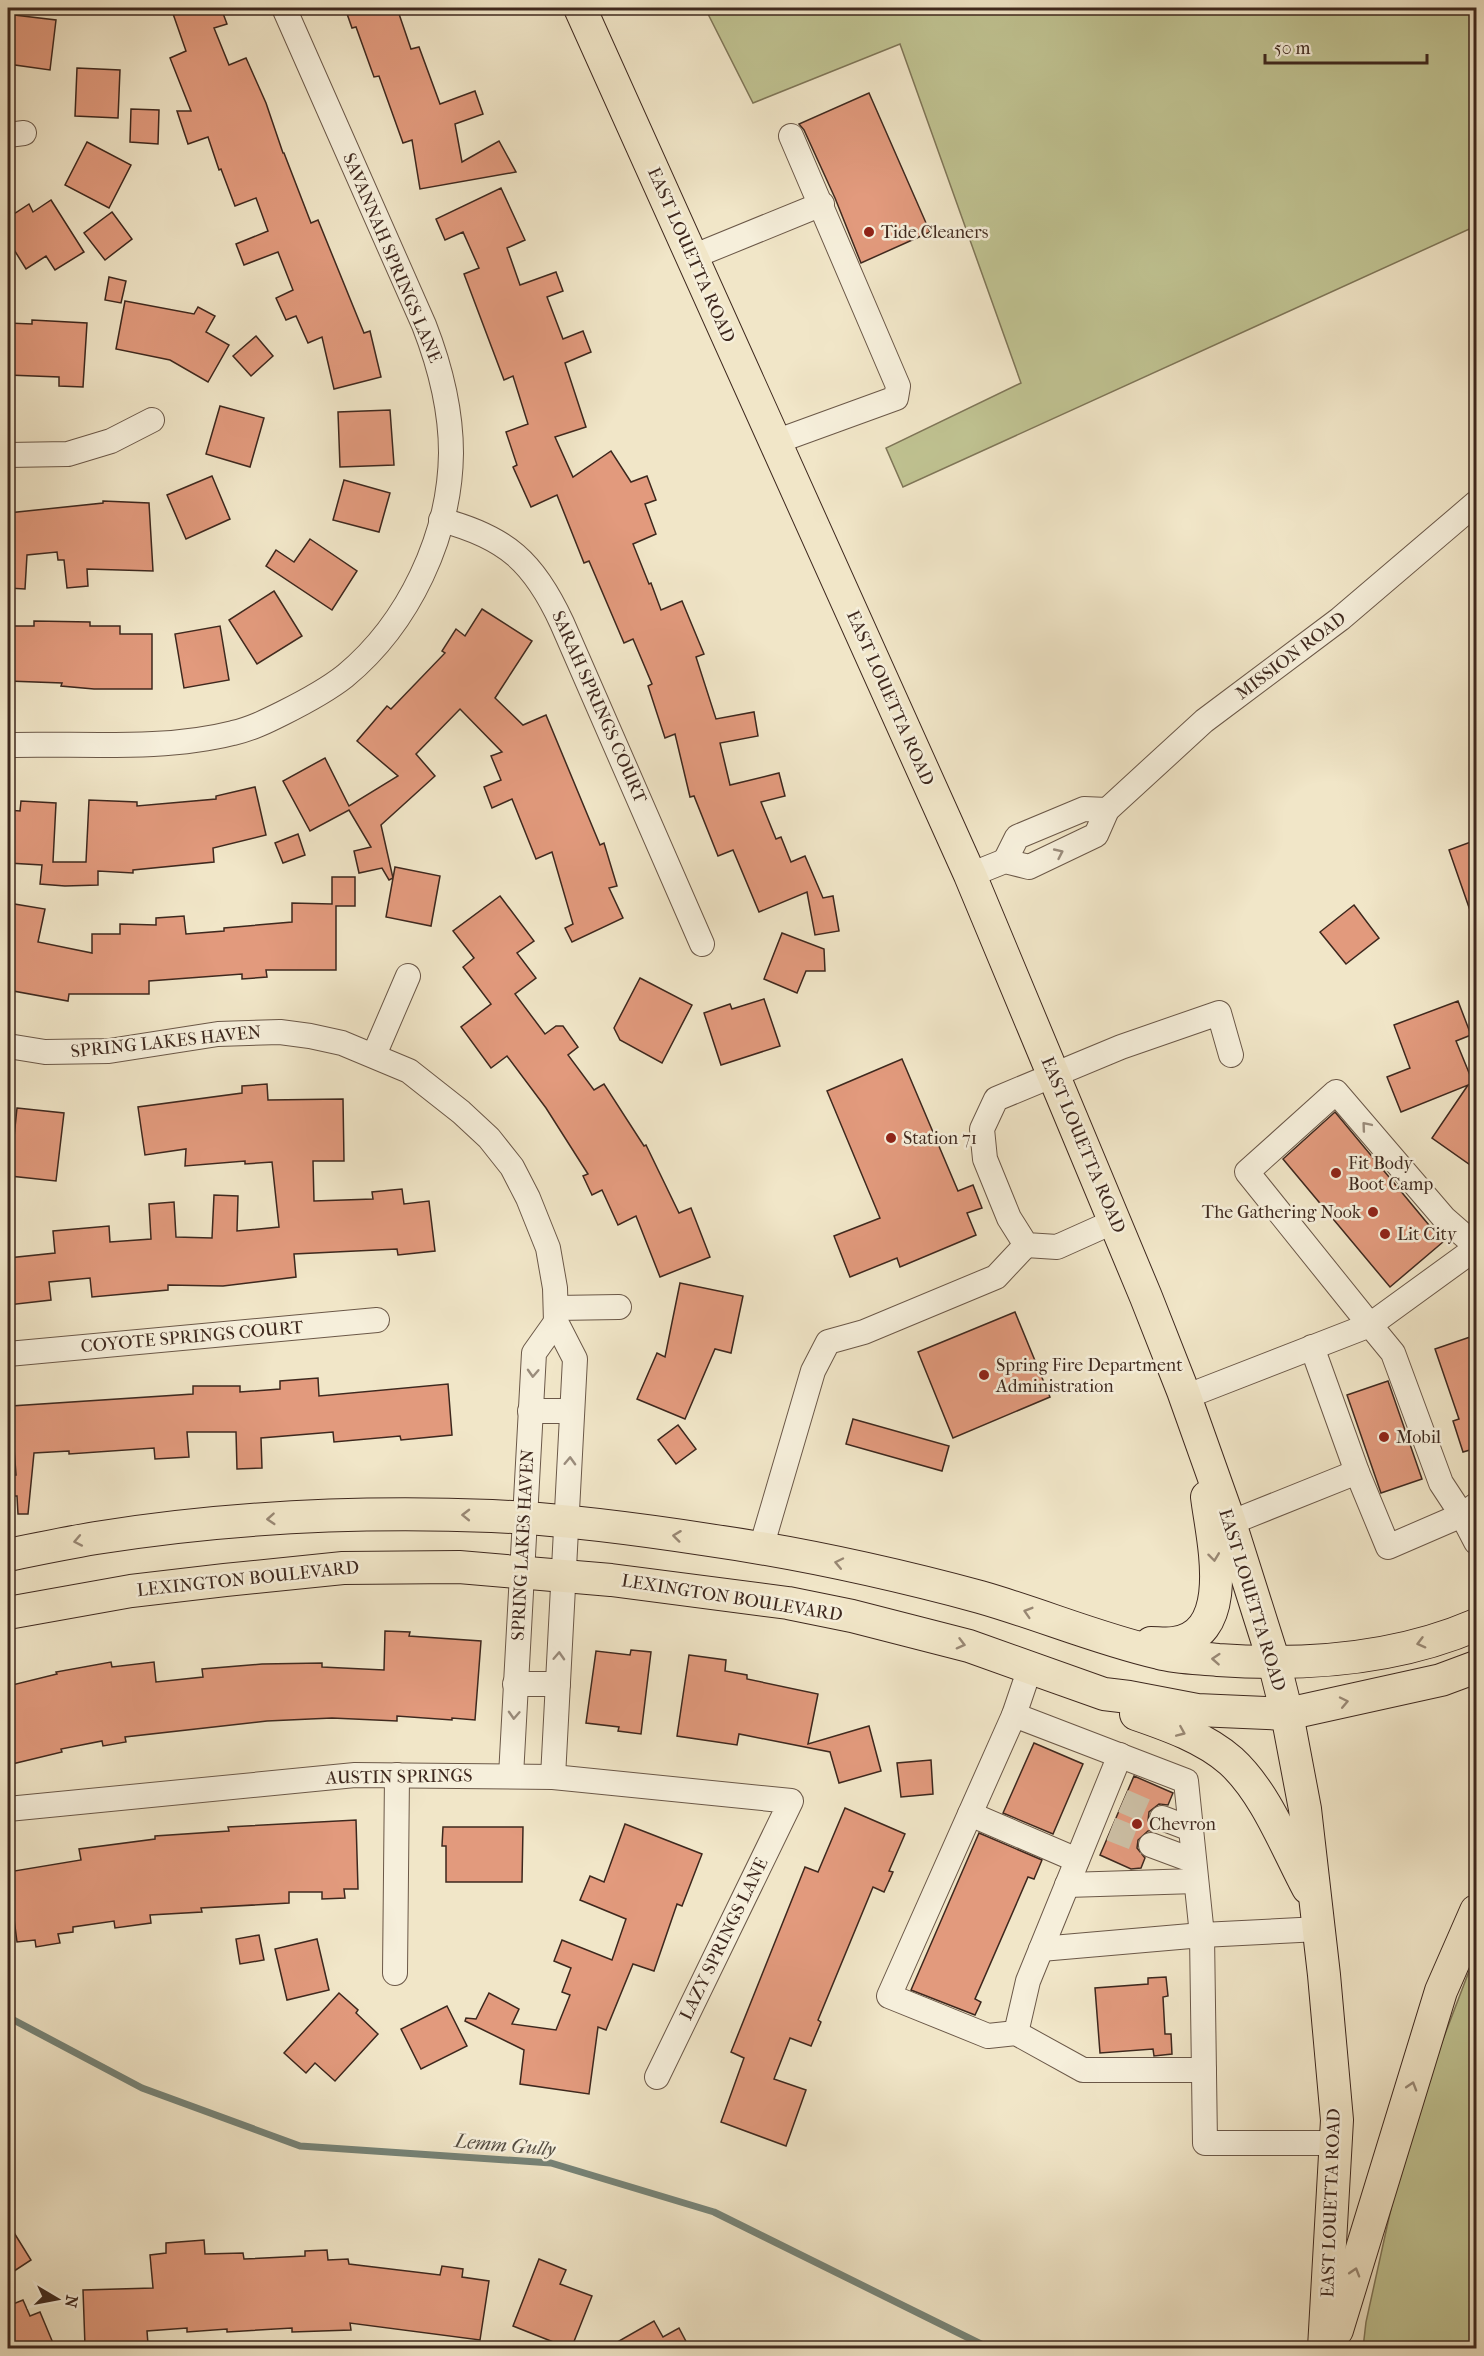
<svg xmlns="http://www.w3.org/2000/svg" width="1484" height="2356" font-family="'IM FELL French Canon',serif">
<rect width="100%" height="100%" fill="#f1e6c8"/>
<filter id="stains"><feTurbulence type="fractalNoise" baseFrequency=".00333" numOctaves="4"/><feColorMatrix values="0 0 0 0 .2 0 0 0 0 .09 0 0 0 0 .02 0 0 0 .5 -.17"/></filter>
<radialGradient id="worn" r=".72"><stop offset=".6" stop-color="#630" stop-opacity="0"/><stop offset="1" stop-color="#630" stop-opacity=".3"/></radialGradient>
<g fill="#c0c392" stroke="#7f7658" stroke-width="1.5">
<path d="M705 8H1476V226L903 487 886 448 1021 383 900 44 753 103Z"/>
<path d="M1476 1953V2348H1363L1366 2322 1396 2186 1437 2055Z"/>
</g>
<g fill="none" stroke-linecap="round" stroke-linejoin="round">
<path stroke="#768377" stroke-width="7" d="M8 2017 142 2088 300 2146 551 2163 714 2212 989 2348"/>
</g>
<g fill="#e29a7d" stroke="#3e281e" stroke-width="1.5">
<path d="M171 8H221L227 24 214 28 229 65 246 58 266 103 283 153H284L311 223 318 220 364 333 370 331 381 377 334 389 322 337 308 343 296 316 286 320 276 298 293 290 278 252 244 265 236 244 268 231 256 198 235 206 221 169 219 170 208 137 188 144 177 111H191L170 58 186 51Z"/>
<path d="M345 8H397L411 49 419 47 440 104 475 91 483 114 455 124 462 162 499 141 516 172 420 189 412 140 403 143 379 76 374 77 356 27 352 28Z"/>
<path d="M14 15 56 20 50 70 8 64Z"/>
<path d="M77 68 120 70 118 118 75 116Z"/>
<path d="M869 93 930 232 861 263 835 198 804 130 799 124Z"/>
<path d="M131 109 159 110 158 144 130 142Z"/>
<path d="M87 142 131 165 109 208 65 185Z"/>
<path d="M501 188 525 240 507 248 520 285 556 272 563 291 547 297 563 339 583 331 591 352 565 363 586 427 555 437 573 477 611 451 631 482 647 476 656 500 645 504 656 534 633 544 649 584 651 583 661 610 682 601 704 654 696 657 716 719 754 712 758 736 720 743 730 785 779 773 785 796 761 802 776 839 781 837 791 862 805 856 823 898 833 896 839 931 815 935 807 892 759 912 733 850 718 856 694 796 690 797 675 734 665 738 648 686 652 684 633 639 624 643 589 561 584 563 557 495 531 507 513 467 517 465 506 432 528 424 513 376 504 380 464 274 479 268 463 232 445 240 436 219Z"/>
<path d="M51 200 84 252 55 270 46 256 26 269 8 240V218L29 204 33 212Z"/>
<path d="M112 212 132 239 105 260 84 233Z"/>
<path d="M109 277 126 281 121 303 105 300Z"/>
<path d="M125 301 194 314 198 307 215 316 206 332 229 345 208 382 170 360 116 349Z"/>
<path d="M32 320 87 323 83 387 59 386V377L8 375V323L32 324Z"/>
<path d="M256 336 273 356 251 376 233 356Z"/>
<path d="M220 406 264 418 250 467 206 454Z"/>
<path d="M390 410 394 465 340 467 338 412Z"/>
<path d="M212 476 230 519 186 539 167 495Z"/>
<path d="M344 480 390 493 379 532 333 520Z"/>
<path d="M103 501 149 503 153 571 87 569 88 586 67 588 64 560H58L57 552 27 555 25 589 8 588V513L103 503Z"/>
<path d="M310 539 357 571 332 610 266 566 276 550 294 562Z"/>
<path d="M274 591 302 636 257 664 229 620Z"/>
<path d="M482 609 532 641 495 698 523 725 546 715 600 845 604 843 617 886 609 888 623 918 572 942 565 928 573 924 552 852 536 859 512 799 492 808 484 787 501 780 491 756 502 752 460 709 416 754 435 776 381 825 393 878 389 880 382 868 359 873 354 851 371 847 349 810 310 831 283 781 325 758 349 806 398 776 357 741 387 706 391 709 445 653 442 651 456 629 465 636Z"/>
<path d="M34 621 90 622V626H120V634H152V689H94L61 686 62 683 8 681V626H34Z"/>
<path d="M220 626 229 680 184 688 175 634Z"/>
<path d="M255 787 266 835 213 848 214 862 133 870V873L98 871V885L65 886 40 884 42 865 8 863V810L20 811 21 801 56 803 53 862H86L89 800 137 802V806L216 799V796Z"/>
<path d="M298 834 305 855 283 863 275 843Z"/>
<path d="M1476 840V916H1472L1449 850Z"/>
<path d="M395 867 440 876 431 926 386 917Z"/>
<path d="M332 877H355V906H336V970H266L267 977 242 979V974L149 981V994H69L68 1001 8 990V903L45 909 38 942 92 953V934H120V924L156 925V918L184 916 186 934 224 931V928L292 922V903L332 904Z"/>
<path d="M500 896 534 941 517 953 536 978 515 994 545 1034 556 1026H563L578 1047 568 1055 594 1090 604 1084 644 1146 646 1145 679 1213 691 1208 710 1257 660 1277 636 1216 618 1225 602 1190 592 1195 583 1176 588 1174 546 1108 507 1056 491 1068 461 1027 491 1004 463 967 474 958 453 931Z"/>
<path d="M1354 905 1379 938 1346 964 1320 932Z"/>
<path d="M782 933 824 949 825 971H806L797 993 764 979Z"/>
<path d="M640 978 692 1005 662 1063 620 1040 614 1028Z"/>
<path d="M764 999 780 1046 721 1065 704 1013 730 1004 732 1009Z"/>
<path d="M1458 1001 1471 1035 1456 1041 1472 1080 1476 1073V1169L1432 1138 1468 1085 1401 1112 1387 1077 1410 1068 1394 1025Z"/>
<path d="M902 1059 958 1191 973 1185 982 1208 967 1213 976 1235 900 1267 897 1258 850 1277 834 1236 880 1218 827 1091Z"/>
<path d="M267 1084 268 1100 343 1099 344 1161H313L314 1201 373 1199 372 1192 402 1189 404 1204 429 1201 435 1251 398 1255 397 1249 294 1254 296 1277 223 1286 168 1285V1290L92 1297 90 1278 49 1282 51 1300 8 1305V1258L55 1253 53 1231 109 1226 110 1242 151 1239 149 1204 174 1202 176 1237 212 1238 214 1195 238 1196 237 1231 279 1227 272 1162 245 1164V1161L185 1166 186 1149 145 1155 138 1107 242 1093V1086Z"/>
<path d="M17 1108 64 1113 56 1181 10 1176Z"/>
<path d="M1335 1112 1443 1242 1390 1287 1283 1159Z"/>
<path d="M680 1283 743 1296 731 1353 715 1349 685 1419 637 1399 657 1353 665 1357Z"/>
<path d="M1015 1312 1050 1397 953 1438 918 1352Z"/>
<path d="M1473 1336 1476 1346V1461L1473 1462 1470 1450 1463 1452 1453 1421 1459 1419 1435 1349Z"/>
<path d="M318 1378 319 1396 448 1384 452 1435 401 1440 400 1436 334 1442 333 1432 261 1438 262 1468 237 1469 236 1432H187L189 1457 155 1459 154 1448 69 1454V1451L34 1453 28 1514H18L17 1496H9L11 1475H16L11 1406 193 1394V1386H240V1392L280 1389V1381Z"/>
<path d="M1388 1381 1422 1479 1381 1493 1347 1395Z"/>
<path d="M853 1419 949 1446 942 1471 846 1444Z"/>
<path d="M678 1425 696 1449 676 1464 658 1440Z"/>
<path d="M385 1631 410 1632 409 1636 481 1641 475 1720 452 1718V1720L397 1716V1721L332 1718 267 1721 125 1737 126 1742 103 1746 102 1741 61 1749 62 1752 8 1765V1686L57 1674 56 1672 111 1662 112 1667 154 1662 156 1682 203 1677 202 1669 262 1664 322 1663V1667L384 1670Z"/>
<path d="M631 1650 651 1652 641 1734 618 1731 619 1727 586 1723 596 1651 630 1655Z"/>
<path d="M689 1655 726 1660 725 1671 747 1675V1679L818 1694 808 1744 869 1726 881 1771 839 1783 830 1752 739 1734 737 1745 677 1736Z"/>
<path d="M1034 1743 1083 1764 1053 1834 1003 1813Z"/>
<path d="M931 1760 933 1794 901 1797 897 1763Z"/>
<path d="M1134 1776 1173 1793 1168 1805 1159 1804 1149 1812 1148 1821 1151 1827 1157 1831H1148L1138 1840 1137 1848 1145 1858 1141 1868 1131 1869 1100 1855Z"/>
<path d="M845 1808 905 1834 889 1871 893 1872 884 1892 873 1887 818 2020 821 2022 811 2046 790 2038 774 2079 806 2090 786 2146 721 2122 744 2058 731 2052 805 1867 818 1872Z"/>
<path d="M356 1820 358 1889H344L345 1898 322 1899V1892H289V1903L201 1908 202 1912 150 1915 151 1923 115 1928 114 1921 73 1927V1932L58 1934 60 1943 36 1947 35 1940 17 1942 8 1872 81 1860 79 1849 155 1839V1836L229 1831 228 1827Z"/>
<path d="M625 1824 702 1854 682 1906 677 1904 654 1971 633 1964 606 2030 598 2027 589 2094 520 2084 524 2050 465 2021 466 2018 476 2019 489 1993 519 2009 512 2024 556 2030 570 1995 562 1992 571 1968 554 1961 562 1940 612 1960 626 1919 580 1900 590 1876 604 1882Z"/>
<path d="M443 1827H523L522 1882H446V1846H442Z"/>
<path d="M979 1833 1042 1860 1034 1879 1028 1877 975 1999 981 2002 975 2015 911 1990Z"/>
<path d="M259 1935 264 1960 240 1964 236 1939Z"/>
<path d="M317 1939 329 1990 287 2000 275 1949Z"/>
<path d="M1166 1977 1168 1996 1163 1997 1165 2034H1171L1172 2054 1154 2056 1153 2049 1100 2053 1095 1988 1148 1984V1978Z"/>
<path d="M339 1993 358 2010 356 2013 378 2034 335 2081 315 2063 306 2073 284 2053Z"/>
<path d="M447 2006 467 2046 421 2069 401 2029Z"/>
<path d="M8 2223 31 2260 8 2275Z"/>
<path d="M204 2240 205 2254 243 2253 244 2259 305 2256V2251L327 2250 328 2260 348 2259 349 2264 440 2275 442 2266 463 2269 462 2277 489 2281 480 2340 350 2323 351 2330 292 2332V2328L227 2332V2329L187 2332V2328L147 2331 148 2344 85 2346 83 2290 153 2288 150 2255 166 2253V2243Z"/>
<path d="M539 2259 566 2270 560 2284 592 2296 571 2349 513 2326Z"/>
<path d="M23 2300 30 2316 40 2312 53 2343 40 2349H8V2306Z"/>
<path d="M654 2321 663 2337 679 2328 690 2349H605Z"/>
</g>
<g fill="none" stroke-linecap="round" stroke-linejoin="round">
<g stroke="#cdc0a6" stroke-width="24" stroke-dasharray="24 12" stroke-linecap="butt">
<path d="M1123 1801 1162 1818"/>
<path d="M1111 1829 1151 1845"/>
</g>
<g stroke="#6b5848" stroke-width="26">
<g id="minor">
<path d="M8 135 24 133"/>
<path d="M692 257 822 204"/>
<path d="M775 442 896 398 898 386 791 136"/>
<path d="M8 455 68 454 111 441 152 420"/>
<path d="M441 520C506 537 534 562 562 623L702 944"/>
<path d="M8 745C80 743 163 751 233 733 251 729 267 721 283 713 305 702 326 691 345 676 409 623 450 536 451 453 451 409 440 366 424 325L284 8"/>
<path d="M1005 861 1017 837 1084 809 1107 810"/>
<path d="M970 875 1005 861 1029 867 1096 835 1107 810 1204 721 1340 619 1476 503"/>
<path d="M8 1046 45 1052 109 1051 218 1034 280 1032 310 1036 342 1043 409 1071 461 1112 489 1138 512 1167 528 1198 548 1248 555 1288 556 1322 575 1359 553 1777"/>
<path d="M374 1055 408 976"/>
<path d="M1115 1221 1057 1247 1026 1245 1009 1218 985 1159 982 1129 996 1099 1121 1047 1219 1013 1231 1055"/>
<path d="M1476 1246 1444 1218 1336 1092 1247 1172 1370 1325 1476 1248"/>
<path d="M556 1308 619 1307"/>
<path d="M1312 1347 1357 1472 1388 1547 1462 1515 1476 1505"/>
<path d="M8 1354 377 1320"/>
<path d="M1185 1397 1370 1325 1393 1353 1441 1483 1462 1515 1476 1542"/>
<path d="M530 1411H572"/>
<path d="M1230 1523 1357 1472"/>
<path d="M761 1548 813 1371 828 1342 864 1332 996 1277 1026 1245"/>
<path d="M1030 1668 1014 1715 1186 1781 1202 1935 1319 1929"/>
<path d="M515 1684H558"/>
<path d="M1014 1715 889 1996 988 2036 1016 2033 1083 2070H1204"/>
<path d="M511 1776 534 1353 556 1322"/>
<path d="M8 1809 355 1775 553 1777 791 1801 657 2077"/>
<path d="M970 1814 1077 1860"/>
<path d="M1162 1818 1191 1829"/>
<path d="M1151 1845 1194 1861"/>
<path d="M1067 1885 1196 1881"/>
<path d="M1041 1949 1202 1935 1205 2143H1336"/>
<path d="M395 1973 397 1775"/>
<path d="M1016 2033 1028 1981 1120 1755"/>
</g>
</g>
<g stroke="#3e281e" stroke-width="34">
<g id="major">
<path d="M580 8 970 875 1146 1297 1183 1391 1230 1523 1274 1662 1287 1714 1305 1809 1324 1975 1337 2120 1324 2348"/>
<path d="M8 1555C37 1549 66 1543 96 1538 227 1517 360 1511 492 1516 564 1519 637 1529 709 1540 800 1553 891 1573 980 1597 1040 1614 1098 1639 1159 1653 1178 1658 1199 1658 1218 1660 1304 1666 1397 1659 1476 1625"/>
<path d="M8 1613 131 1591 225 1580 343 1568 459 1567 611 1580 788 1603 852 1616 969 1646 1104 1694 1129 1697 1197 1710 1287 1714 1441 1680 1476 1667"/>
<path d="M1151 1643C1158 1643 1166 1644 1174 1643 1237 1634 1212 1538 1207 1497"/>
<path d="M1136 1714C1168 1725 1205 1738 1231 1761 1266 1793 1286 1847 1308 1888"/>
<path d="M1337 2330 1441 1991 1476 1911"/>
</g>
</g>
<use href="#minor" stroke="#f6efdb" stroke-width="24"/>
<use href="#major" stroke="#f1e6c8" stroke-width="32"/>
</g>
<defs><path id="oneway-chevron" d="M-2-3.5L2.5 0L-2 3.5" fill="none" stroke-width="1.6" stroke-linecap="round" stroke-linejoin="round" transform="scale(1.5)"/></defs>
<g stroke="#9a8c7c">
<use href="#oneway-chevron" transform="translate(1059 853) rotate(-25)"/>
<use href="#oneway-chevron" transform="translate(1366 1126) rotate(-130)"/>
<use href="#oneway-chevron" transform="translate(533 1373) rotate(93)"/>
<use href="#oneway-chevron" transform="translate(570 1461) rotate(-88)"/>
<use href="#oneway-chevron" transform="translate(559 1656) rotate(-87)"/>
<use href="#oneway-chevron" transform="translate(514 1715) rotate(93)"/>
</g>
<g stroke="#988773">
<use href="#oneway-chevron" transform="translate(466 1515) rotate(-179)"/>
<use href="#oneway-chevron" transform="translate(271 1519) rotate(176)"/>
<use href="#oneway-chevron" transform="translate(677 1536) rotate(-173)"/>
<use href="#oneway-chevron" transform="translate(78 1541) rotate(169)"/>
<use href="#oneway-chevron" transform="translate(1214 1557) rotate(83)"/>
<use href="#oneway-chevron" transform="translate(839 1563) rotate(-168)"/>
<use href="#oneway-chevron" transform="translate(1028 1612) rotate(-163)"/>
<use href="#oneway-chevron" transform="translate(1421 1643) rotate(165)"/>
<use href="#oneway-chevron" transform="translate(961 1644) rotate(15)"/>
<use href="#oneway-chevron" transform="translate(1216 1659) rotate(-176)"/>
<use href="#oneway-chevron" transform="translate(1344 1702) rotate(-12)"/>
<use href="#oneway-chevron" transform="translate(1181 1732) rotate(23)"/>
<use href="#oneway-chevron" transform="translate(1412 2086) rotate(-73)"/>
<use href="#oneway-chevron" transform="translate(1355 2272) rotate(-73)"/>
</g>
<g fill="#8f2418" stroke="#f6efdb" stroke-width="2">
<circle cx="869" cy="232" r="6"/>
<circle cx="891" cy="1138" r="6"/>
<circle cx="1336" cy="1173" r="6"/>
<circle cx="1373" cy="1212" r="6"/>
<circle cx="1385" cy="1234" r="6"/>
<circle cx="984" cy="1375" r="6"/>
<circle cx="1384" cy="1437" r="6"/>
<circle cx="1137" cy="1824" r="6"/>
</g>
<g text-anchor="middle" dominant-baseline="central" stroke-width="5" stroke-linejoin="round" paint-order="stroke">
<g font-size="18" fill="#3e281e" stroke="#f6efdb" text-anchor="start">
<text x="881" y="232">Tide Cleaners</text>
<text x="903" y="1138">Station 71</text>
<text x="1348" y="1163">Fit Body<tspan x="1348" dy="21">Boot Camp</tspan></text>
<text x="1361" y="1212" text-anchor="end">The Gathering Nook</text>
<text x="1397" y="1234">Lit City</text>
<text x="996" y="1365">Spring Fire Department<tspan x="996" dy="21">Administration</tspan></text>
<text x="1396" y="1437">Mobil</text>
<text x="1149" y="1824">Chevron</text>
</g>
<g font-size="18" fill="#3e281e" stroke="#f6efdb">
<text transform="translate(691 255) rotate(66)">EAST LOUETTA ROAD</text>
<text transform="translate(392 258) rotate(67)">SAVANNAH SPRINGS LANE</text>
<text transform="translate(1291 656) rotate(-37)">MISSION ROAD</text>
<text transform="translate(890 698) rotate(66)">EAST LOUETTA ROAD</text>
<text transform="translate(599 707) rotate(66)">SARAH SPRINGS COURT</text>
<text transform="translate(166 1042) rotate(-6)">SPRING LAKES HAVEN</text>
<text transform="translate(1083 1145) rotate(67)">EAST LOUETTA ROAD</text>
<text transform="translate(192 1337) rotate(-5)">COYOTE SPRINGS COURT</text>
<text transform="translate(523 1545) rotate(-87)">SPRING LAKES HAVEN</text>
<text transform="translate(248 1579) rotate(-6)">LEXINGTON BOULEVARD</text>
<text transform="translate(732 1598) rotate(9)">LEXINGTON BOULEVARD</text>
<text transform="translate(1252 1600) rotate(73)">EAST LOUETTA ROAD</text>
<text transform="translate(399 1777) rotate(-1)">AUSTIN SPRINGS</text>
<text transform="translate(724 1939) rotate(-64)">LAZY SPRINGS LANE</text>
<text transform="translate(1331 2203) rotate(-88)">EAST LOUETTA ROAD</text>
</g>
<g font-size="20" font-style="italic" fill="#554e43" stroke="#f6efdb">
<text transform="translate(505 2145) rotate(5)">Lemm Gully</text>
</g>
</g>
<rect width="1484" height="2356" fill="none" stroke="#f1e6c8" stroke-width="30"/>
<rect x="9" y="9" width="1466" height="2338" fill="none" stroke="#3e281e" stroke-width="3"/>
<rect x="15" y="15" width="1454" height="2326" fill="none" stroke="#3e281e" stroke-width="1.5"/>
<g transform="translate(57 2299) rotate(100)" stroke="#f6efdb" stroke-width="4.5" paint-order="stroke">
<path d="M0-4.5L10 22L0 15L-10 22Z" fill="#3e281e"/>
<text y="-9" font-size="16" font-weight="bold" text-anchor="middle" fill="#3e281e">N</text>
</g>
<path d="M1265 54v9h162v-9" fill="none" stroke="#3e281e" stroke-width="3"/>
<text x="1274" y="54" font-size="18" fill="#3e281e" stroke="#f6efdb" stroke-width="4.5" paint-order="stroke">50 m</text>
<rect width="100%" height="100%" filter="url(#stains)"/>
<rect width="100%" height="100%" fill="url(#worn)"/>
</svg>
